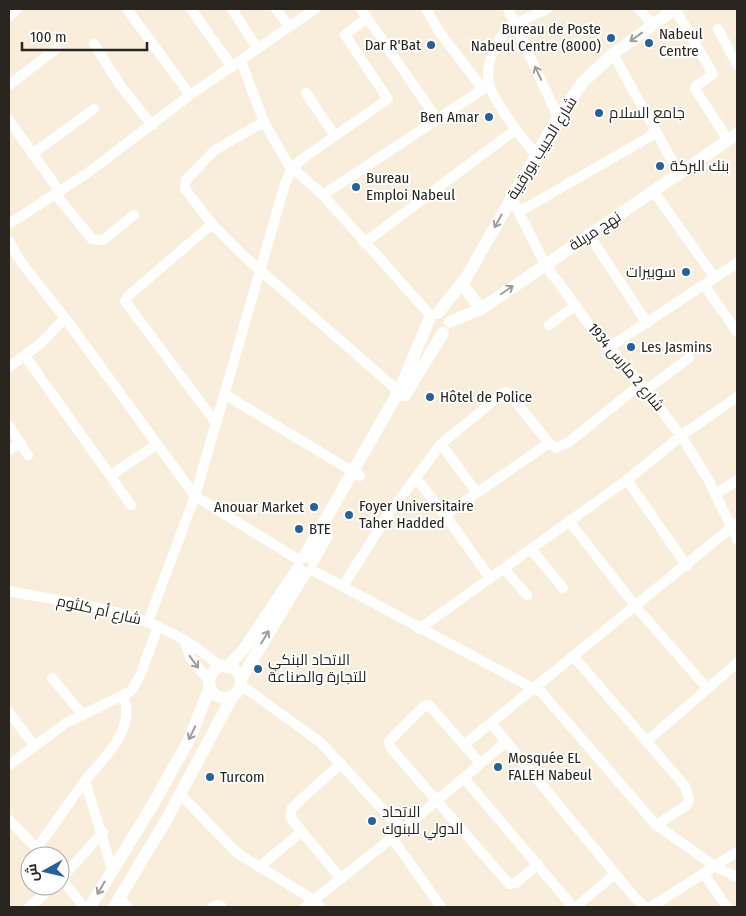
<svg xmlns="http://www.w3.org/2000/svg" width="746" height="916" font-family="'Fira Sans Condensed',Cairo,sans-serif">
<rect width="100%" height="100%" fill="#f9eedb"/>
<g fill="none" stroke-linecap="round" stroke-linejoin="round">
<g stroke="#fff" stroke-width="10">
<path d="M127 9 190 95"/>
<path d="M191 9 232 67"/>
<path d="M232 9 257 48"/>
<path d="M276 9 289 26"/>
<path d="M361 9 437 119"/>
<path d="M426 9 440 33 483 89"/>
<path d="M508 9 558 117"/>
<path d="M639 9 653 25"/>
<path d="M675 9 713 74 696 86 695 89 728 140"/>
<path d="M9 16 17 9"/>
<path d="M718 29 737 65"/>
<path d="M94 44 120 85 152 125"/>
<path d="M613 54 679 173"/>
<path d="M241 61 264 122 288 164 323 195 431 316"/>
<path d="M9 85 56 49"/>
<path d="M306 93 335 136"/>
<path d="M9 120 60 192"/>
<path d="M264 122 215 150 186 180 185 189 212 224 245 257 404 396"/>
<path d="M32 154 94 109"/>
<path d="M536 155C523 139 495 104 489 84 485 66 495 40 509 28 520 20 535 15 547 9"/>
<path d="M654 192 715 278"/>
<path d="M56 195 92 239 103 240 134 215"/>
<path d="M323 195 489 85"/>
<path d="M511 197 545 264 590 326 641 384 681 436 708 479 737 539"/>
<path d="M519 212 656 133"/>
<path d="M9 224 89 172 190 95 315 9"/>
<path d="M212 224 128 296 125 301 216 423"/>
<path d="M589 235 647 323"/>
<path d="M9 241 21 262 65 318 195 496 299 560"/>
<path d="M364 243 515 130"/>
<path d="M704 285 737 332"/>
<path d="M549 325 576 305"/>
<path d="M608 348 737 263"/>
<path d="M25 356 131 505"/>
<path d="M9 367 40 344 65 318"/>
<path d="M646 390 689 358"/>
<path d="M224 394 360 476"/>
<path d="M9 426 28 455"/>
<path d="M441 444 477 493"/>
<path d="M9 450 21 443"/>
<path d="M110 476 157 444"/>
<path d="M416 478 445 515 549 443 556 448 569 442 641 384"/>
<path d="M627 480 687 566"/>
<path d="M716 494 737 480"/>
<path d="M445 515 490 578"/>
<path d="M569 521 636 607 707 688"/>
<path d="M531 549 563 588"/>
<path d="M504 569 527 595"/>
<path d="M312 570 542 693 656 825 716 867 737 877"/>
<path d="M343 586 388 515 441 444 502 394 506 392 510 395 549 443"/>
<path d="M9 591C89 607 157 610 221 667"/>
<path d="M148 622 195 496 285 184 291 170 302 159 388 99 345 35 367 18"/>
<path d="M419 629 627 480 681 436 737 397"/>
<path d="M185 641 190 657 209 681"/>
<path d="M574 657 685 786 689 800 686 806 656 825"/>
<path d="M52 678 83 715"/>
<path d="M241 685 320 742 402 830"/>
<path d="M9 712 34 745"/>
<path d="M491 723 635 898 646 907"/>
<path d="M646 742 737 663"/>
<path d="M465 744 737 523"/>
<path d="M480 763 429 705 424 706 389 741 390 747 509 884 516 883 538 864"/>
<path d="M9 765 66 723 131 691 141 674 158 626"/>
<path d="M464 778 573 907"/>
<path d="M85 781 112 869"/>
<path d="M180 794 237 853 314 900 320 907"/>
<path d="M9 820 44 856"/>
<path d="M392 838 441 907"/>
<path d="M37 848C53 826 68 804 84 782 98 764 117 748 124 726 127 715 128 707 123 696"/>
<path d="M259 867 301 832"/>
<path d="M704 874 727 907"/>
<path d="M60 877 84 907"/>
<path d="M341 879 290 817 292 808 341 763"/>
<path d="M60 880 103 832"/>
<path d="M120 898 128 907"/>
<path d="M29 907 54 886"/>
<path d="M212 907 218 905 222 907"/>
<path d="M305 907 402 830 506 742"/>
<path d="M576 907 615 874"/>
<path d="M651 907 737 852"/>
</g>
<g stroke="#fff" stroke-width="12">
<path d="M461 283 481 309"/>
<path d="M438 313 466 278 558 117 583 82 613 54 675 9"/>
<path d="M450 322 481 309 737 134"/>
<path d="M405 395 443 333"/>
<path d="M304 557 399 391 429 320"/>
<path d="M313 561 327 535"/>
<circle cx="225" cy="682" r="16"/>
<path d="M227 667 244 649 298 568"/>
<path d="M241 679 305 573"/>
<path d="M90 907 155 801 190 738 210 687"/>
<path d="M114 907 168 817 232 697"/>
</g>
</g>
<defs><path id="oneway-shaft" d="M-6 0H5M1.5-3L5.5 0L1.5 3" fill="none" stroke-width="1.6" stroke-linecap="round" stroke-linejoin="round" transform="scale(1.25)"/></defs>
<g stroke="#9f9d9a">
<use href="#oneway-shaft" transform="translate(636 37) rotate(144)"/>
<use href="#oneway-shaft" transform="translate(538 73) rotate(-115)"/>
<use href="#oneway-shaft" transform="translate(498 221) rotate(119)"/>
<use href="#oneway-shaft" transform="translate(507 290) rotate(-35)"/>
<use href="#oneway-shaft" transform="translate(265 637) rotate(-59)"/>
<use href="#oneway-shaft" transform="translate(194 662) rotate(54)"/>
<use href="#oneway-shaft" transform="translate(192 733) rotate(115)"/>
<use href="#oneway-shaft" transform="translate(101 888) rotate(120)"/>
</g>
<g fill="#286199" stroke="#fff" stroke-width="2">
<circle cx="611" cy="38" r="5"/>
<circle cx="649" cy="43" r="5"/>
<circle cx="431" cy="45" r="5"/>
<circle cx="599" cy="113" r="5"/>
<circle cx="489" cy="117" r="5"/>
<circle cx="660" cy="166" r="5"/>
<circle cx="356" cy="187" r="5"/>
<circle cx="686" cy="272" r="5"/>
<circle cx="631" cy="347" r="5"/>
<circle cx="430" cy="397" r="5"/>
<circle cx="314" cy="507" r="5"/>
<circle cx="349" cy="515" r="5"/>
<circle cx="299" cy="529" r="5"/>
<circle cx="258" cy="669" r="5"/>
<circle cx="498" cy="767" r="5"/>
<circle cx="210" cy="777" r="5"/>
<circle cx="372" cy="821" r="5"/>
</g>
<g text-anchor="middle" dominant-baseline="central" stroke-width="4" stroke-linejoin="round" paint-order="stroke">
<g font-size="15" fill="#2a261f" stroke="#fff" text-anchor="start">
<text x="601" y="29" text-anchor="end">Bureau de Poste<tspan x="601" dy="17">Nabeul Centre (8000)</tspan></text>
<text x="659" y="34">Nabeul<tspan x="659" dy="17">Centre</tspan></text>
<text x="421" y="45" text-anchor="end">Dar R'Bat</text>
<text x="609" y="113">جامع السلام</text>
<text x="479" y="117" text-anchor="end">Ben Amar</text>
<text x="670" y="166">بنك البركة</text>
<text x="366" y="178">Bureau<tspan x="366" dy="17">Emploi Nabeul</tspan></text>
<text x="676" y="272" text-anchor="end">سوبيرات</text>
<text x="641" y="347">Les Jasmins</text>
<text x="440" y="397">Hôtel de Police</text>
<text x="359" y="506">Foyer Universitaire<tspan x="359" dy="17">Taher Hadded</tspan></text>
<text x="304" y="507" text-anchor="end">Anouar Market</text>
<text x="309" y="529">BTE</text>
<text x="268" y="660">الاتحاد البنكي<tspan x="268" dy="17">للتجارة والصناعة</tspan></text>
<text x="508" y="758">Mosquée EL<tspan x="508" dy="17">FALEH Nabeul</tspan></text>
<text x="220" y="777">Turcom</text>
<text x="382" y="812">الاتحاد<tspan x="382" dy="17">الدولي للبنوك</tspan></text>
</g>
<g font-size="15" fill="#2a261f" stroke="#fff">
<text transform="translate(542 148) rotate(-58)">شارع الحبيب بورقيبة</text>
<text transform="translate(595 231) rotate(-33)">نهج مربلة</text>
<text transform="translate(626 367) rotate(50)">شارع 2 مارس 1934</text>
<text transform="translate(99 610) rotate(13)">شارع أم كلثوم</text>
</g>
</g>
<rect width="746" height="916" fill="none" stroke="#2a261f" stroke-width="20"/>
<g transform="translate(45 871) rotate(262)"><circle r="24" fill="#ffffff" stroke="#aaa8a5"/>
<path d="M0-4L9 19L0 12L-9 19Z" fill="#286199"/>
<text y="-8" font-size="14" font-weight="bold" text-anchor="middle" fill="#2a261f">ش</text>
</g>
<path d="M22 42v8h125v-8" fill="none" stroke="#2a261f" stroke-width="2.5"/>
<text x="30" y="42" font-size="15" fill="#2a261f" stroke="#ffffff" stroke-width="4" paint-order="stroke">100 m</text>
</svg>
